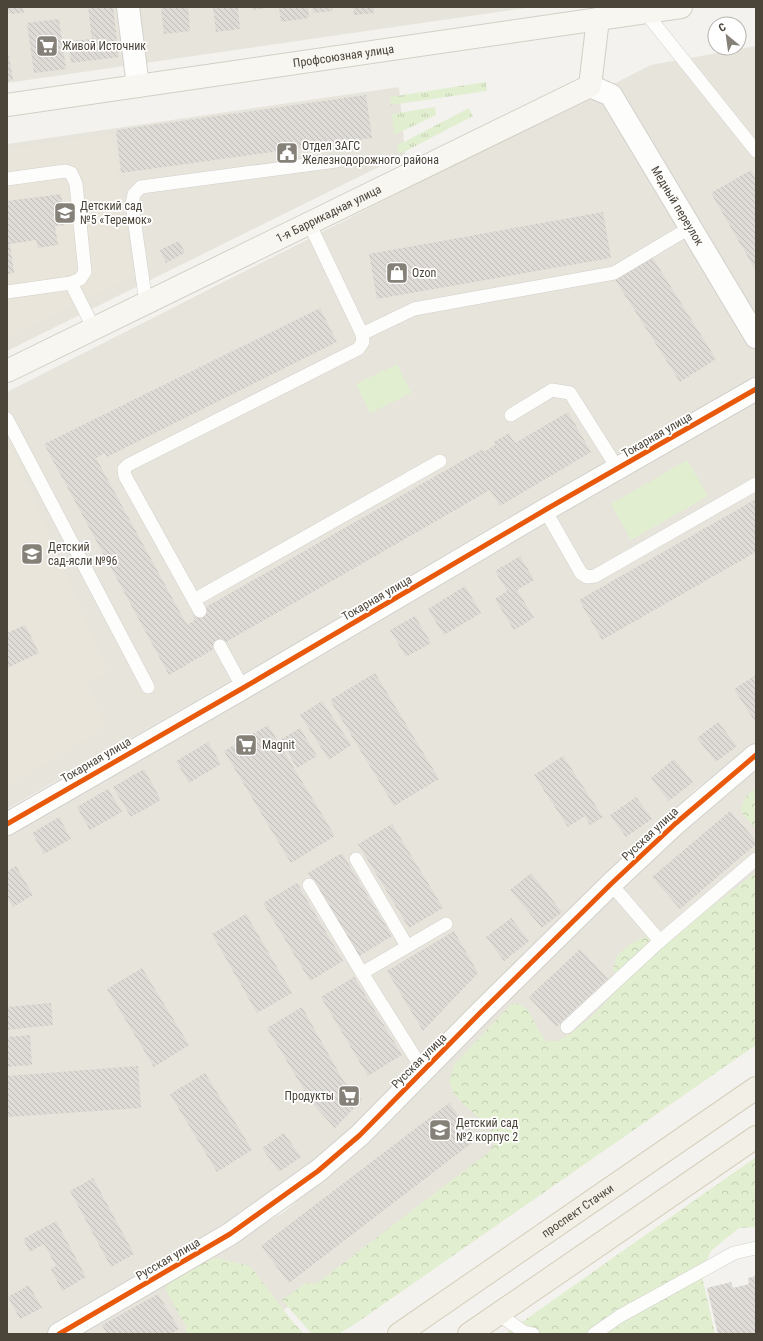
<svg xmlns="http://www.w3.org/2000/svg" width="763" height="1341" font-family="'Roboto Condensed',sans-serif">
<defs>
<pattern id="grass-tufts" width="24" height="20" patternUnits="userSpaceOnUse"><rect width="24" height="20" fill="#e1eecf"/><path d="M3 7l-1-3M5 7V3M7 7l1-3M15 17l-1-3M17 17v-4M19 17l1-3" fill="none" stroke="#c3cdb2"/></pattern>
<pattern id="forest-crowns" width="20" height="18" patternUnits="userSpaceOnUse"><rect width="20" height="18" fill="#e1eecf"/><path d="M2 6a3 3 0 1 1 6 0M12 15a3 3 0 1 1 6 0" fill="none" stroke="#c3cdb2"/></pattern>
<pattern id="building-back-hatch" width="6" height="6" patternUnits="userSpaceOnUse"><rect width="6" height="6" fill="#dedbd6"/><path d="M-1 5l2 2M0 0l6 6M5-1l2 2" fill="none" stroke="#c0bdb8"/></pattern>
</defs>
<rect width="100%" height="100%" fill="#f4f2ee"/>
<g fill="#e7e4dc">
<path d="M7 7H533L7 83Z"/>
<path d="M756 46V380L7 809V392L651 65Z"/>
<path d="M399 87 405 154 7 351V144Z"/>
<path d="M756 397V744L695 790 448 1030 334 1150 224 1229 45 1334H7V831Z"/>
<path d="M756 770V893L507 1151 349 1272 241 1334H80L284 1212 368 1141 459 1045 707 808Z"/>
</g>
<g fill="#eae5da">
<path d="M112 134 133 276 7 337V150Z"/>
<path d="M7 435 108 672 87 683 107 727 7 786Z"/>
</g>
<g fill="url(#grass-tufts)">
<path d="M486 82 487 91 391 105 390 97Z"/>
<path d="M435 107 436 115 394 135 392 114Z"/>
<path d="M469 108 473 116 400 154 396 146Z"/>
</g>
<g fill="url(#forest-crowns)">
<path d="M756 789V829L741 812C742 801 746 794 756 789Z"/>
<path d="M756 872V1045L352 1326 338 1334H312L282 1300 306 1283 316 1284 489 1152 496 1141 489 1126 464 1105 453 1092 449 1081 454 1065 510 1005 519 1004 528 1010 540 1033 546 1041C550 1041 555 1042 559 1040 575 1034 606 1003 617 990L613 969 617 956 629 945 642 938 682 930Z"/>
<path d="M756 1157V1227L739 1228 711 1251 701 1272 715 1334H505Z"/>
<path d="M207 1255 212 1257 250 1266 292 1321 304 1334H186V1327L166 1290 168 1276Z"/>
</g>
<g fill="#e1eecf">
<path d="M397 364 411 393 370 413 356 384Z"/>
<path d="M687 460 708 496 631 540 611 504Z"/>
</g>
<g fill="url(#building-back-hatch)">
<path d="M7 7H23L24 13 7 14Z"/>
<path d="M88 7H113L119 57 71 63 69 41 92 39Z"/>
<path d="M161 7H188L190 31 164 34Z"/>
<path d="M213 7H238L240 29 216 32Z"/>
<path d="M252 7H268V8L252 10Z"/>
<path d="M279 7H308L309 18 281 22Z"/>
<path d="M312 7H332L333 11 313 13Z"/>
<path d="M353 7H374V13L354 15Z"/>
<path d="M59 19 66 69 34 73 27 23Z"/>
<path d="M9 56 13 80 7 81V57Z"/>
<path d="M366 95 372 138 121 173 116 130Z"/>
<path d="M751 170 756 180V271L711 193Z"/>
<path d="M61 194 65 225 55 226 58 245 38 248 36 240 10 244 14 273 7 274V201Z"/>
<path d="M603 212 611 258 377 299 369 254Z"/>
<path d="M179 241 185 253 166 263 160 250Z"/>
<path d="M651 255 716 359 680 382 614 278Z"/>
<path d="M320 308 337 342 107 457 105 453 96 458 187 625 195 620 192 615 483 449 484 452 495 445 494 442 509 433 515 443 568 412 591 452 500 506 490 490 169 675 44 444Z"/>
<path d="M756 499V552L602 640 579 600Z"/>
<path d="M520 556 534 580 517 590 534 618 514 630 495 599 507 591 495 571Z"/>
<path d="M465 586 481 613 444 635 428 609Z"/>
<path d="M415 616 431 643 406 657 390 630Z"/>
<path d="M25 625 39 653 7 668V633Z"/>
<path d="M375 673 439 779 394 806 330 700Z"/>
<path d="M756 675V723L734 689Z"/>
<path d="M322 701 351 745 329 760 300 715Z"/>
<path d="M718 722 737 746 716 762 697 738Z"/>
<path d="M268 725 335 836 291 863 224 751Z"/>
<path d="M300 728 317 756 297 768 280 740Z"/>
<path d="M208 742 221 764 189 783 176 761Z"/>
<path d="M563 756 603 817 590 825 585 816 568 827 534 775Z"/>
<path d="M674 759 693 782 669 801 651 778Z"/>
<path d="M144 769 161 800 131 817 113 787Z"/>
<path d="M108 789 122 812 90 830 77 807Z"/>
<path d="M636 797 652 819 626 837 610 815Z"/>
<path d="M730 811 756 841V844L680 909 652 877Z"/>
<path d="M59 817 71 839 44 854 32 833Z"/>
<path d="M392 824 443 908 409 928 358 844Z"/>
<path d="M342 853 392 936 358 957 308 873Z"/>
<path d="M16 866 33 895 13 907 7 898V871Z"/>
<path d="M531 873 562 912 542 928 510 890Z"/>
<path d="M297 883 343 961 310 981 263 903Z"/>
<path d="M246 914 292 993 257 1013 212 934Z"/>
<path d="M511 918 529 941 504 961 486 937Z"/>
<path d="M454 931 478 973 423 1031 387 971Z"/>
<path d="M580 949 608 979 556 1027 529 997Z"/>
<path d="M142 968 189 1045 154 1067 107 989Z"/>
<path d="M354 977 402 1055 368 1076 321 997Z"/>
<path d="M51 1003 53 1025 7 1030V1007Z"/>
<path d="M302 1007 344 1082 362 1100 335 1128 312 1103 267 1028Z"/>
<path d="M30 1035 32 1065 7 1067V1037Z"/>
<path d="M138 1066 141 1108 7 1117V1076Z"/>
<path d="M205 1073 252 1150 217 1172 170 1094Z"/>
<path d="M449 1103 477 1139 289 1283 261 1246Z"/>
<path d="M284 1133 301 1157 279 1172 262 1148Z"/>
<path d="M93 1178 134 1254 111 1267 70 1191Z"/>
<path d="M56 1221 86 1277 62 1291 51 1269 56 1266 44 1244 30 1252 23 1239Z"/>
<path d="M756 1276V1334H718L707 1288 731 1282 733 1288 749 1284 748 1278Z"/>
<path d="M29 1285 42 1308 20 1319 8 1297Z"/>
<path d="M158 1294 179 1329 170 1334H107L102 1325Z"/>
</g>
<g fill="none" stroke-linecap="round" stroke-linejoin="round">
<g stroke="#d2d0cb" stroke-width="14">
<g id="lane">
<path d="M645 12 756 151"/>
<path d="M7 179 65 171 71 173 76 184 85 272 80 279 71 283 7 292"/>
<path d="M71 283 94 329"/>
<path d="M146 303 132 204 134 194 141 187 336 161"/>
<path d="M362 334 414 309 614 273 691 227"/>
<path d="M511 415 552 390 570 393 618 469"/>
<path d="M7 419 148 687"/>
<path d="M545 510 581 573 587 577 595 576 756 484"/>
<path d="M194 600 440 461"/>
<path d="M200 611 125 476 124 469 128 465 358 349 363 342 362 334 309 223"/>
<path d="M220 646 243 688"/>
<path d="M356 859 407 946"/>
<path d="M309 885 362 973"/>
<path d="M660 941 756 859"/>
<path d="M567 1027 660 941 611 884"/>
<path d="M423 1070 362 973 446 924"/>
<path d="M498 1314 524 1332 533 1334"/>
<path d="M594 1334 620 1316 734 1253 756 1248"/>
</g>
</g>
<g stroke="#d2d0cb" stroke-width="24">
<g id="street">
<path d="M128 7 138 86"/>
<path id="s1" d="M590 86 611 95 756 337"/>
<path d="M7 824 243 688 545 510 756 389"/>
<path d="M59 1334 230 1234 318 1171 360 1135 480 1013 611 884 676 823 756 755"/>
</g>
</g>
<g stroke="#d3cfc5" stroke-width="24">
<g id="secondary">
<path id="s2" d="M7 105 681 7"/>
<path id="s3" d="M7 371 590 86 598 19"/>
</g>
</g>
<g stroke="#d6cebb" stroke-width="24">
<g id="primary">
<path id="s4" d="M399 1334 756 1088"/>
<path d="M469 1334 756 1137"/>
</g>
</g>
<use href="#lane" stroke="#fdfdfc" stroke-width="13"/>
<use href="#street" stroke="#fdfdfc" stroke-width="22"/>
<use href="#secondary" stroke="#f7f6f1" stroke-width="22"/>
<use href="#primary" stroke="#f2efe6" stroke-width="22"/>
<g stroke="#fff" stroke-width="8">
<g id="cycleway">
<path d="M7 824 243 688 545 510 756 389"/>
<path d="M59 1334 230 1234 318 1171 360 1135 480 1013 611 884 676 823 756 755"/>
</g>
</g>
<use href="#cycleway" stroke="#e8590c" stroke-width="5"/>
</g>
<defs>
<g id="supermarket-square" transform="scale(1.15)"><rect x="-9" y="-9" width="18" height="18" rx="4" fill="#868178" stroke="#fff"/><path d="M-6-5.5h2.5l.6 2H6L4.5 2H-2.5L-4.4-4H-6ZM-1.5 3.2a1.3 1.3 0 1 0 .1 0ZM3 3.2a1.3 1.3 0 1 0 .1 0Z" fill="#fff"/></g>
<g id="civic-square" transform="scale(1.15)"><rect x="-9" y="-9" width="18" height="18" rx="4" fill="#868178" stroke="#fff"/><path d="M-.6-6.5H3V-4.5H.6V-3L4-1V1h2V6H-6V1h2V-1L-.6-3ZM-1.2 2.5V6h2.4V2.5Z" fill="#fff"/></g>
<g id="school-square" transform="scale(1.15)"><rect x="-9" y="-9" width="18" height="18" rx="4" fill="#868178" stroke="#fff"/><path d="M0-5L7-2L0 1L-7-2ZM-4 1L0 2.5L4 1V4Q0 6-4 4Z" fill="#fff"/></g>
<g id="shop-square" transform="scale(1.15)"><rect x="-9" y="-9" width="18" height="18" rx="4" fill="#868178" stroke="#fff"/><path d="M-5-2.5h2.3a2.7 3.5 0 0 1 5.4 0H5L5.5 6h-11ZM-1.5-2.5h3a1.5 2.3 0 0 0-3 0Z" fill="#fff"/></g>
</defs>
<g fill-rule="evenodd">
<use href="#supermarket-square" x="47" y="46"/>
<use href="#civic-square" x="287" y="153"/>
<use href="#school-square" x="65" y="213"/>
<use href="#shop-square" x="397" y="273"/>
<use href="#school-square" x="32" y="554"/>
<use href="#supermarket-square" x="246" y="745"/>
<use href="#supermarket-square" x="349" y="1096"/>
<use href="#school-square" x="440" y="1130"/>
</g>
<g text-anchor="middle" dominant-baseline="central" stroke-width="3.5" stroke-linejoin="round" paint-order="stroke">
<g font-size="12" fill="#4b4439" stroke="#fff" text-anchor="start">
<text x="62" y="46">Живой Источник</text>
<text x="302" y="146">Отдел ЗАГС<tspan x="302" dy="14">Железнодорожного района</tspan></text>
<text x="80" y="206">Детский сад<tspan x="80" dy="14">№5 «Теремок»</tspan></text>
<text x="412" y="273">Ozon</text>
<text x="48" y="547">Детский<tspan x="48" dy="14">сад-ясли №96</tspan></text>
<text x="262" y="745">Magnit</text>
<text x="334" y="1096" text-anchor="end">Продукты</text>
<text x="456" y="1123">Детский сад<tspan x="456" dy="14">№2 корпус 2</tspan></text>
</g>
<g font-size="12" fill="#4b4439" stroke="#fff">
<text stroke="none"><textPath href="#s2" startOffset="340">Профсоюзная улица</textPath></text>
<text stroke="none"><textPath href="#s1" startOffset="152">Медный переулок</textPath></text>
<text stroke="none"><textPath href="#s3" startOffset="358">1-я Баррикадная улица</textPath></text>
<text transform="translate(657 435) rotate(-30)">Токарная улица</text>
<text transform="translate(377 598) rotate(-30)">Токарная улица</text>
<text transform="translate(96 760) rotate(-30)">Токарная улица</text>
<text transform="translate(650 834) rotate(-43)">Русская улица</text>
<text transform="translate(419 1061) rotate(-45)">Русская улица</text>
<text stroke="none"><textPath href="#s4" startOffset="217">проспект Стачки</textPath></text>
<text transform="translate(168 1259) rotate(-30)">Русская улица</text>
</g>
</g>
<rect width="763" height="1341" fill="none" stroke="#4b4439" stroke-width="16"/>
<g transform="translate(727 36) rotate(331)"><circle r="19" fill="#ffffff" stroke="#b7b4b0"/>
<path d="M0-3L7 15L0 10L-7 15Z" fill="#868178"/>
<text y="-6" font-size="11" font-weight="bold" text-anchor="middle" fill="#4b4439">С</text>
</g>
</svg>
